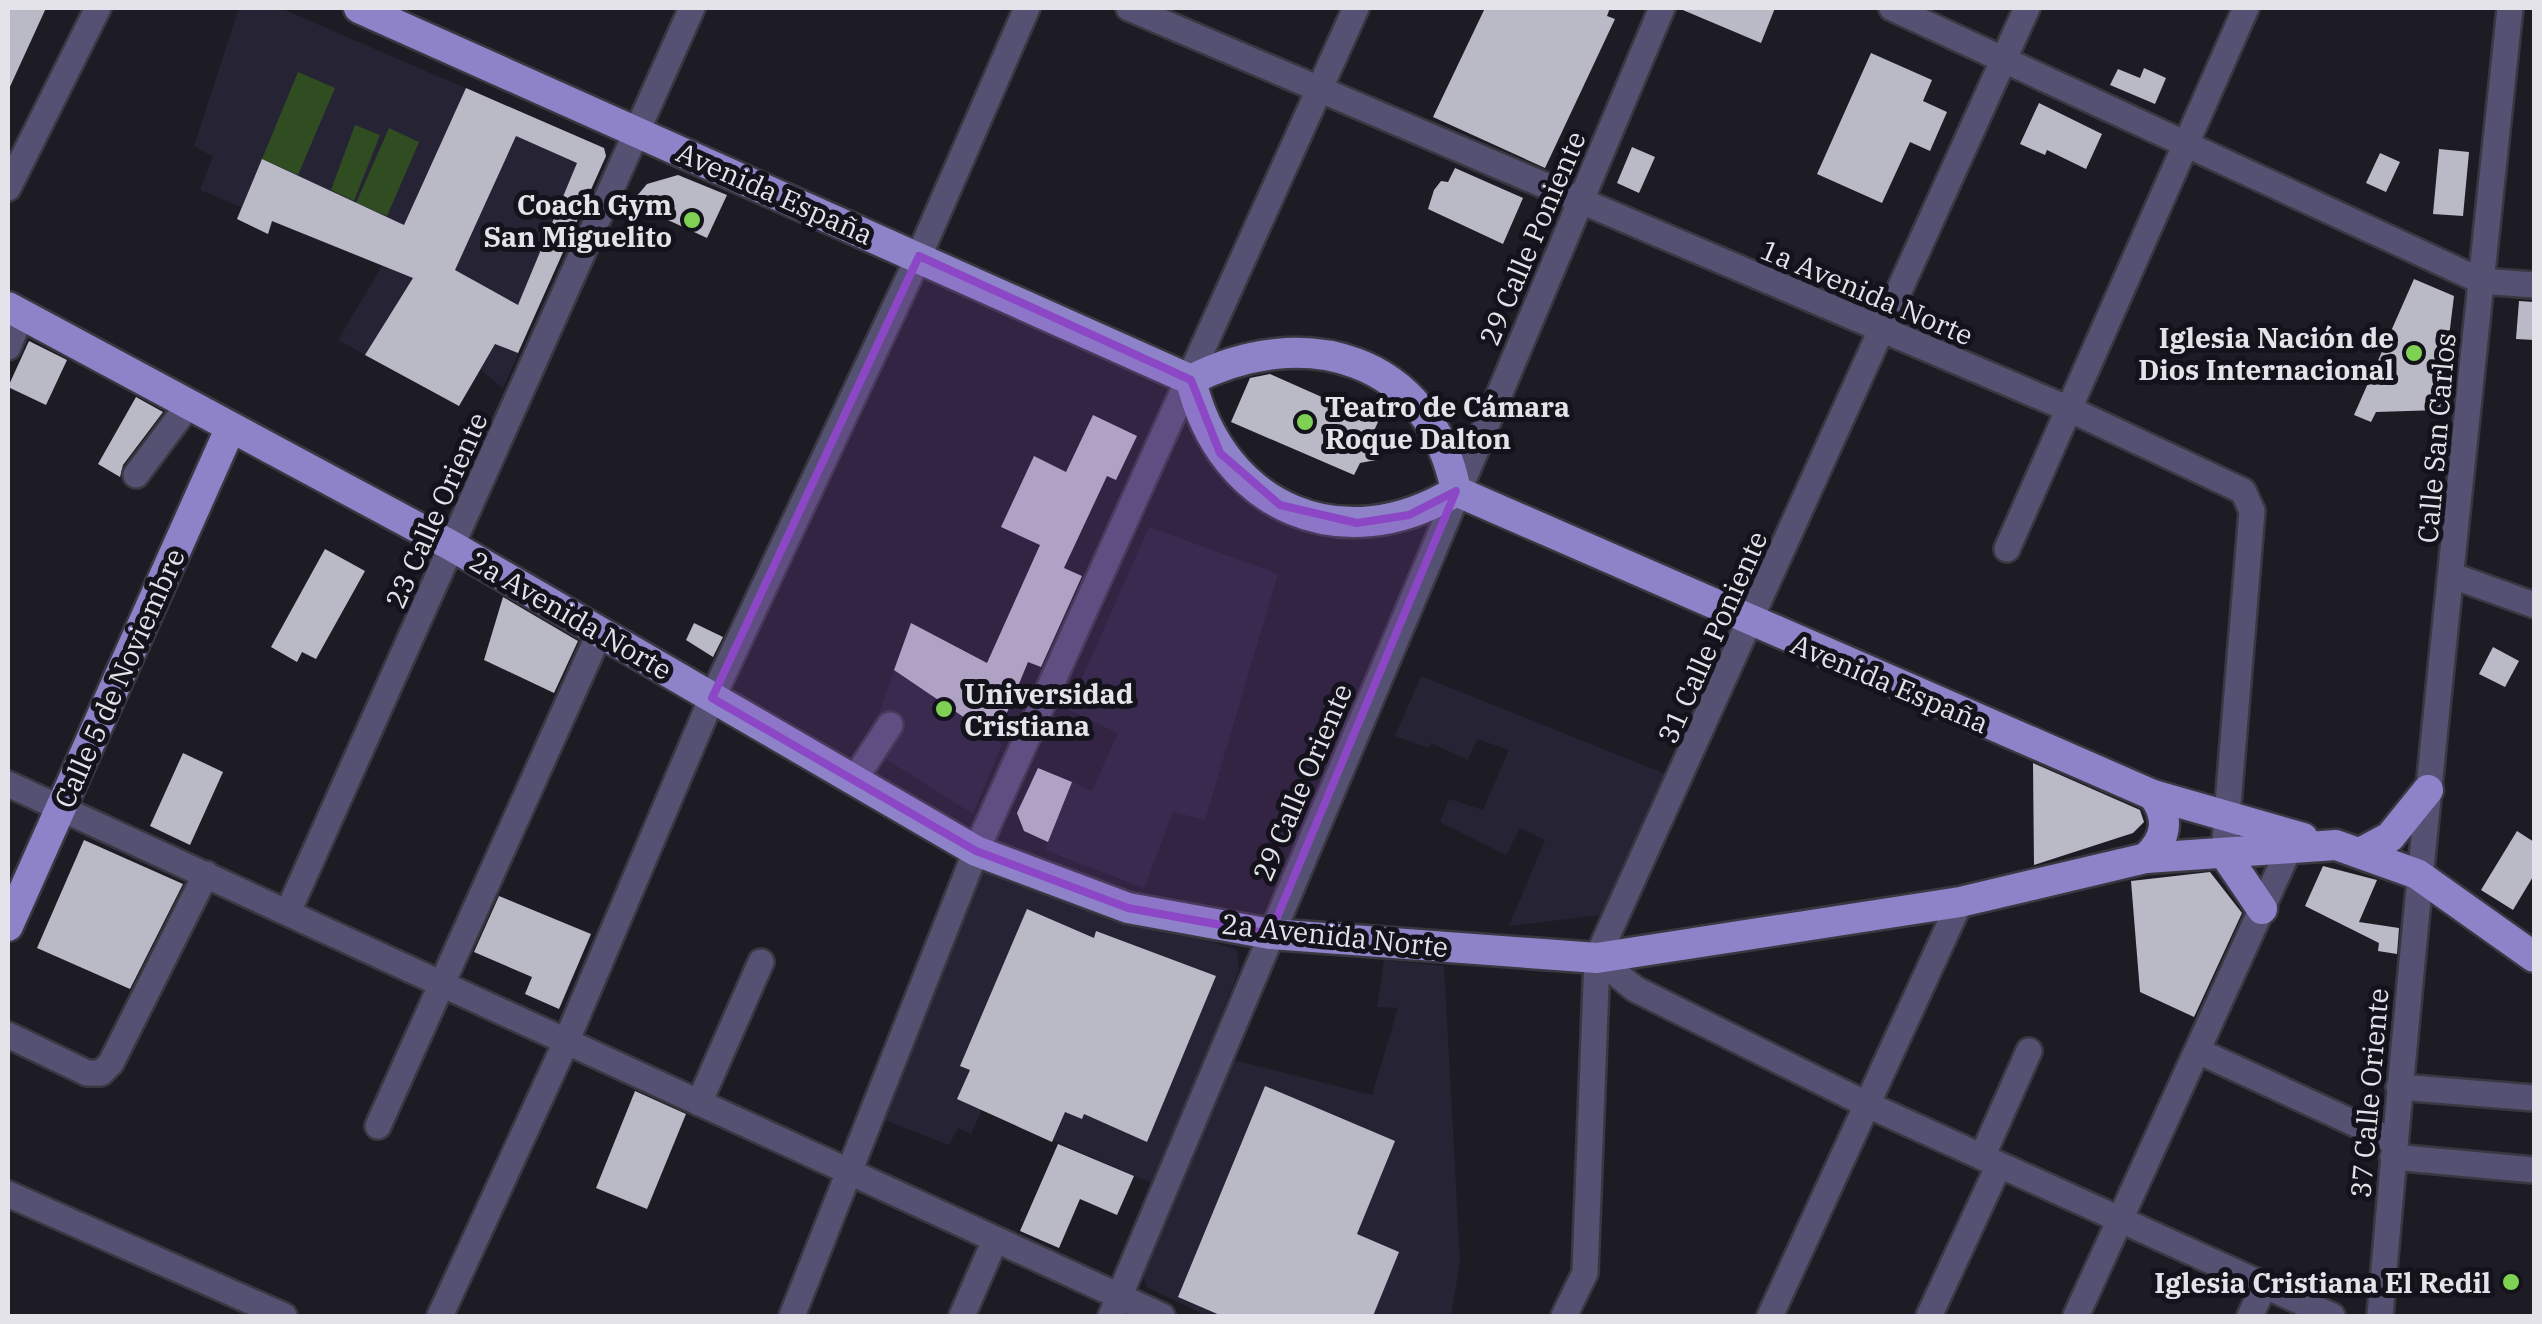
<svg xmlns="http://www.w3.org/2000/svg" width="2542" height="1324" font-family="'IBM Plex Serif',serif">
<rect width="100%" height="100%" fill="#1d1c25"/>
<g fill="#262434">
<path d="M239 8H280L604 148 606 156 503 388 481 370 459 406 338 340 382 266 273 222 268 234 237 219 241 207 200 190 213 157 194 146Z"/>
<path d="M1149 527 1278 574 1205 820 1173 812 1144 888 1045 850 1072 782 1092 791 1118 733 1068 710Z"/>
<path d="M911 623 1020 680 996 738 1002 744 973 814 867 747Z"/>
<path d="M1421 676 1668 775 1600 915 1509 926 1545 840 1520 828 1506 855 1440 822 1449 799 1483 810 1509 750 1477 739 1468 760 1431 743 1429 748 1395 736Z"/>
<path d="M982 864 1237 950 1239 970 1154 1184 982 1110 971 1134 958 1128 949 1145 879 1118Z"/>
<path d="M1384 960 1444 966 1460 1262 1451 1316H1207L1147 1287 1142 1273 1233 1060 1372 1095 1398 1008 1377 1007Z"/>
</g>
<g fill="#2f4d21">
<path d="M298 72 335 88 298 175 262 159Z"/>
<path d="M355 125 380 135 354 201 331 190Z"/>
<path d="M389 128 419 142 387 216 356 203Z"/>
</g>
<g fill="#bab9c6" fill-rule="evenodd">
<path d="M8 8H46L8 91Z"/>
<path d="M1485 8H1610L1607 16 1615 19 1545 168 1433 117Z"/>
<path d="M1678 8H1775L1761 43Z"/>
<path d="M1871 53 1932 80 1923 101 1947 112 1930 151 1910 142 1882 203 1817 174Z"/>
<path d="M2144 68 2166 78 2155 104 2110 85 2118 69 2140 78Z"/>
<path d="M466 88 604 148 606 156 518 353 495 344 459 406 365 355 413 278 272 221 268 234 237 219 262 159 404 225ZM516 136 577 163 518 305 455 270Z"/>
<path d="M2039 103 2102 134 2086 169 2047 150 2045 155 2020 144Z"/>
<path d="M1632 147 1655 157 1639 193 1617 183Z"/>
<path d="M2439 149 2469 152 2463 216 2433 214Z"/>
<path d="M2380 153 2400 162 2386 192 2366 183Z"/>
<path d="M1455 168 1523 198 1503 244 1428 209 1434 190 1441 181 1448 182Z"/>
<path d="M678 175 727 195 707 238 631 203 647 184Z"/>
<path d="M2414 279 2454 296 2440 410 2376 412 2371 422 2354 415Z"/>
<path d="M2519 301 2534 302V340L2516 339Z"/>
<path d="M29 341 67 360 46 405 8 387Z"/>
<path d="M1270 374 1378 422 1373 433 1381 449 1376 460 1360 463 1354 475 1231 422 1250 378Z"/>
<path d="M136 397 163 412 123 465 120 477 98 464Z"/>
<path d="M1093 415 1137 436 1116 480 1107 476 1064 568 1082 576 1041 667 1028 662 996 739 894 670 911 623 987 663 1040 545 1001 527 1034 456 1066 472Z"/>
<path d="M325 549 365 571 316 659 302 652 297 662 271 647Z"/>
<path d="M503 597 578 641 554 693 484 660Z"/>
<path d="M694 623 723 637 713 657 686 640Z"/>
<path d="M2493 647 2519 661 2505 687 2479 674Z"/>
<path d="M183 753 223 772 190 845 150 826Z"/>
<path d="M2033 763 2140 810 2144 822 2133 833 2034 865Z"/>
<path d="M1038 768 1072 782 1048 842 1024 831 1017 813Z"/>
<path d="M2517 831 2534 842V875L2513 910 2481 890Z"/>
<path d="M84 840 183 884 130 989 37 948Z"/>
<path d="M2323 866 2377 880 2359 922 2399 928 2397 954 2378 951 2379 943 2305 906Z"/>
<path d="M2210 872 2242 913 2194 1017 2140 992 2131 881Z"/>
<path d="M499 896 591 934 559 1009 525 994 532 977 474 952Z"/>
<path d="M1027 909 1094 938 1096 931 1216 976 1147 1142 1084 1114 1082 1119 1065 1112 1052 1142 957 1099 970 1070 960 1066Z"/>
<path d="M1265 1086 1395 1141 1357 1234 1399 1252 1373 1316H1222L1178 1297Z"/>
<path d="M635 1091 686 1114 647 1209 596 1188Z"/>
<path d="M1058 1144 1134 1176 1117 1215 1080 1199 1059 1248 1020 1231Z"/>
</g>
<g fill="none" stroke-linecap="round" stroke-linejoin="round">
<g stroke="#393841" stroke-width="30">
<g id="minor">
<path d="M1129 8 2069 409 2243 491 2252 511 2224 853"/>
<path d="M1892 8 2481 281 2534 285"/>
<path d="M8 188 98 8"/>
<path d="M8 347 21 315"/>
<path d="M136 475 187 407"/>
<path d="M2007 549 2246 8"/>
<path d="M2453 576 2534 605"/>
<path d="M854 780 890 725"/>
<path d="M8 784 1162 1316"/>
<path d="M288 912 692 8"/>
<path d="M1597 958 1635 989 1868 1105 2332 1316"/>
<path d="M8 1035 87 1073H101L111 1063 206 874"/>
<path d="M2198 1051 2395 1142"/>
<path d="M2399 1087 2534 1098"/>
<path d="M699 1103 761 962"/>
<path d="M378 1126 600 632"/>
<path d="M1982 1157 2029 1051"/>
<path d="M2393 1157 2534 1170"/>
<path d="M8 1194 284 1316"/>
<path d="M440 1316 566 1042 712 698 919 256 1027 8"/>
<path d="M792 1316 976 851 1356 8"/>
<path d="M962 1316 995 1240"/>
<path d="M1111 1316 1662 8"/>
<path d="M1564 1316 1585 1273 1597 958 2027 8"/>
<path d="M1770 1316 1960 902"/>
<path d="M1929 1316 1999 1165"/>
<path d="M2076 1316 2295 836"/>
<path d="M2250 1316 2264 1286"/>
<path d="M2380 1316C2417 880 2464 444 2510 8"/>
</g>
</g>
<g stroke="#393841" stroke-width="35">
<g id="major">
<path d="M359 8 1191 380"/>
<path d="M8 307 452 546 976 851 1128 908 1270 934 1597 958 1960 902 2146 858 2336 845 2417 874 2534 957"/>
<path d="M1191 380C1221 508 1343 561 1456 491"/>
<path d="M1191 380C1303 322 1430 356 1456 491"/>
<path d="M1456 491 2153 795 2303 838"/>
<path d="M2362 852 2390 837 2428 790"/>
<path d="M2224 853 2262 909"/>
<path d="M2146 858C2167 839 2170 817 2153 795"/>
<path d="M8 926 230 429"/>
</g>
</g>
<use href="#minor" stroke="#555172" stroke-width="25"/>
<use href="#major" stroke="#8e83c9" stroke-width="30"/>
</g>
<path fill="#8b47c5" fill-opacity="0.2" stroke="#8b47c5" stroke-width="8" stroke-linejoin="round" d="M919 256 1191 380 1220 453 1280 505 1357 523 1409 515 1456 491 1270 934 1128 908 976 851 712 698Z"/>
<g fill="#7ed153" stroke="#14131c" stroke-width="4">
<circle cx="692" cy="220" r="10"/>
<circle cx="2414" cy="353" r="10"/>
<circle cx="1305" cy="422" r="10"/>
<circle cx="944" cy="709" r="10"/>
<circle cx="2511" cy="1282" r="10"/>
</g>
<g text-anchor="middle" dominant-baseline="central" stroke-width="10" stroke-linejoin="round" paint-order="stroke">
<g font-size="28" fill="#e4e3ea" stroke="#14131c">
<text transform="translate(775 193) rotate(24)">Avenida España</text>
<text transform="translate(1532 238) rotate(-67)">29 Calle Poniente</text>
<text transform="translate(1867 292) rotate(23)">1a Avenida Norte</text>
<text transform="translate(2436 438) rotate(-85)">Calle San Carlos</text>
<text transform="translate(436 510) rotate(-66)">23 Calle Oriente</text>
<text transform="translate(571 615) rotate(30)">2a Avenida Norte</text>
<text transform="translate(1712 637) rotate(-66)">31 Calle Poniente</text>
<text transform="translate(119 678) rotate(-66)">Calle 5 de Noviembre</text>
<text transform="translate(1890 683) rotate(23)">Avenida España</text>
<text transform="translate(1302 782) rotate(-67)">29 Calle Oriente</text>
<text transform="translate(1335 935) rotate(6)">2a Avenida Norte</text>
<text transform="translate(2369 1093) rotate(-85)">37 Calle Oriente</text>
</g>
<g font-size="28" font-weight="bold" fill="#e4e3ea" stroke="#14131c" text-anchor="end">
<text x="672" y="204">Coach Gym<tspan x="672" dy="32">San Miguelito</tspan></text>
<text x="2394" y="337">Iglesia Nación de<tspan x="2394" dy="32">Dios Internacional</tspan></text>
<text x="1325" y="406" text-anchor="start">Teatro de Cámara<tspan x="1325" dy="32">Roque Dalton</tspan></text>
<text x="964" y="693" text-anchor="start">Universidad<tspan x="964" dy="32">Cristiana</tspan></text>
<text x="2491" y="1282">Iglesia Cristiana El Redil</text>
</g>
</g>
<rect width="2542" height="1324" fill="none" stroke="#e4e3ea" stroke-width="20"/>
</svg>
